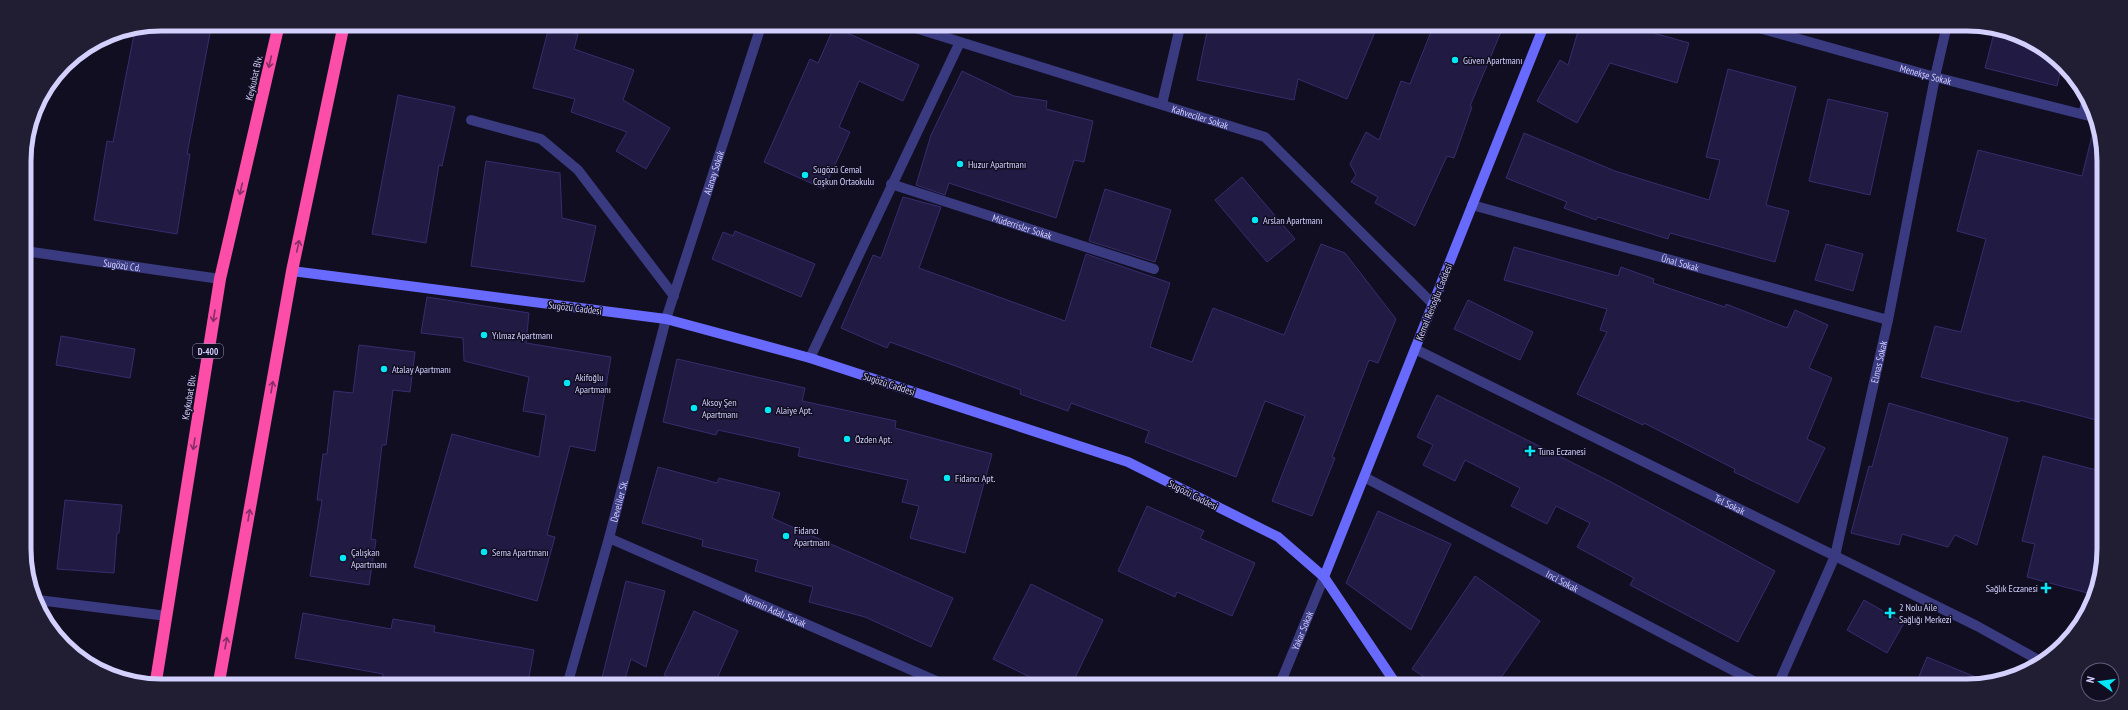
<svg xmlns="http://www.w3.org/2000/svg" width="2128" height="710" font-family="'PT Sans Narrow',sans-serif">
<rect width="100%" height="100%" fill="#110e22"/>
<g fill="#211a43" stroke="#372d6e">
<path d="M161 24H189L211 28 187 154H190L177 234 94 220 107 141 113 142 135 29Z"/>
<path d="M549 27 578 34 574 49 634 70 623 100 670 128 646 169 616 151 627 132 571 112 575 99 533 88Z"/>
<path d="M834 27 919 65 903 101 859 81 839 127 850 132 824 189 764 162 810 59 818 63Z"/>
<path d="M1208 27H1377L1347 99 1298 79 1294 100 1197 80Z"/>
<path d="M1433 27H1503L1470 106 1472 107 1454 158 1447 156 1415 226 1375 203 1378 197 1351 182 1356 175 1350 164 1366 132 1379 140 1401 81 1410 84Z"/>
<path d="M1579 28H1636L1689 43 1677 83 1610 63 1577 123 1537 101 1560 60 1568 65Z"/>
<path d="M1995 29H2003L2043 47 2062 64 2057 86 1985 68Z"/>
<path d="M1728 69 1796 87 1766 205 1789 211 1775 262 1670 233 1668 239 1598 217 1596 220 1564 208 1567 202 1506 178 1524 133 1615 171 1709 200 1720 160 1706 157Z"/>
<path d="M962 71 1014 96 1047 101 1046 109 1093 121 1084 162 1074 160 1056 218 949 183 945 195 916 185 931 135Z"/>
<path d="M398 95 455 107 442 166 439 165 426 243 372 234Z"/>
<path d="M1828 99 1888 113 1870 195 1809 181Z"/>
<path d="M2094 128 2099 129 2101 134 2100 421 2020 400 2019 402 1921 377 1935 326 1961 332 1986 239 1957 231 1978 150 2082 176Z"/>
<path d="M486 161 560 173 562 218 596 226 584 282 471 266Z"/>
<path d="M1242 177 1295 239 1267 262 1215 200Z"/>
<path d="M1105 189 1171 210 1155 262 1089 241Z"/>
<path d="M903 197 941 207 919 268 1065 321 1086 254 1170 283 1150 347 1192 362 1213 308 1284 335 1321 244 1345 253 1396 319 1378 363 1369 360 1332 457 1335 458 1312 516 1272 501 1305 416 1265 401 1236 477 1145 442 1149 431 1071 403 1068 411 1020 394 1021 390 890 342 887 348 841 328 873 255 881 258Z"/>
<path d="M735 231 815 264 801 297 712 259 723 232 733 236Z"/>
<path d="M1826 244 1863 254 1853 291 1815 280Z"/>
<path d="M1514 247 1618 276 1621 267 1654 279 1653 283 1725 307 1726 304 1787 328 1795 310 1828 325 1809 368 1832 378 1807 439 1825 448 1798 503 1734 472 1735 469 1644 423 1643 425 1577 394 1607 332 1600 330 1607 309 1504 280Z"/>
<path d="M427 297 529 313 526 343 611 357 595 451 570 446 547 535 555 537 537 601 414 567 452 434 539 457 546 415 523 411 529 377 464 361 463 338 421 333Z"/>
<path d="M1468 300 1533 332 1520 360 1454 329Z"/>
<path d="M61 336 135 349 130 378 56 365Z"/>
<path d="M359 345 415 352 410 392 393 390 386 445H382L371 539 376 540 369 585 310 576 322 500H317L323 454H327L334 391 353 393Z"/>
<path d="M677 359 805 388 802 401 896 421 895 428 992 454 965 553 910 538 919 506 902 502 908 480 798 456 800 448 718 430 716 435 663 422Z"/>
<path d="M1437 395 1613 483 1775 571 1738 642 1630 585 1634 578 1577 547 1590 523 1556 506 1547 524 1511 506 1520 488 1465 460 1455 481 1423 465 1433 445 1417 437Z"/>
<path d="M1889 403 2008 438 1977 545 1955 535 1948 547 1902 534 1899 545 1851 533 1869 466 1872 467Z"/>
<path d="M2043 456 2100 471 2099 585 2095 595 2027 577 2035 544 2022 541Z"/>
<path d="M658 467 717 483 719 478 780 493 772 518 953 598 931 647 865 617 809 602 813 587 755 571 758 560 702 546 703 540 642 523Z"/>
<path d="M65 500 122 505 119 533H117L114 573 57 569Z"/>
<path d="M1147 506 1204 531 1200 538 1255 563 1232 616 1177 592 1175 597 1118 571Z"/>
<path d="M1378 511 1451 544 1411 630 1346 583Z"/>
<path d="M1475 576 1540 621 1496 685 1435 684 1412 669Z"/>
<path d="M626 581 665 591 646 667 631 659 624 682H601Z"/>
<path d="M1031 584 1103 620 1072 684 1042 683 993 659Z"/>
<path d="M1864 600 1904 623 1887 653 1847 630Z"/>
<path d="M694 611 738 631 715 683H680L664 675Z"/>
<path d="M303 613 391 629 393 619 435 626 434 632 534 650 528 682H382L383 674 295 658Z"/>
<path d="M1927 657 1990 683 1976 686H1915Z"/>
</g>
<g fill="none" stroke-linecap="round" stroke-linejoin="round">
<g stroke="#3a3a80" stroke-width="10">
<path id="s1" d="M909 26 1265 137 1433 304"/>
<path id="s2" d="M1759 28 1935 77 2093 117"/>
<path d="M1162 104 1180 27"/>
<path d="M2083 114 2086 103"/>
<path d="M471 120 541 139 578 170 674 296"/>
<path id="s3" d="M891 184 1154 269"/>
<path id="s4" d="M1472 205 1888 320"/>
<path id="s5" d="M25 251 220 279"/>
<path id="s6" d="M1415 349 1977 626 2042 662"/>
<path d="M810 358 960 42"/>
<path id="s7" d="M1364 477 1761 685"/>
<path id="s8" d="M609 538 941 683"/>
<path d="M38 600 167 616"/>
<path id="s9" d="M568 682 609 538 666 319 761 26"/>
<path id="s10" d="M1280 684 1324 577"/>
<path id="s11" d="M1778 685 1835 556 1888 320 1935 77 1946 29"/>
</g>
<g stroke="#686afd" stroke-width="10">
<path d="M292 271 666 319 810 358 1128 462 1278 537 1324 577 1396 684"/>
<path d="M1324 577 1543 28"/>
</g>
<g stroke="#fc4da8" stroke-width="12">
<path d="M156 681 220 279 279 24"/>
<path d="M219 682 292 271 344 24"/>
</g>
</g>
<defs><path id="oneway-shaft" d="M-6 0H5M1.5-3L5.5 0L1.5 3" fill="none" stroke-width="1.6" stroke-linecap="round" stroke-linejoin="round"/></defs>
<g stroke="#862e65">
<use href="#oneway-shaft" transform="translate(270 62) rotate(103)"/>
<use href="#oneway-shaft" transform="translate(241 189) rotate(103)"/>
<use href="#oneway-shaft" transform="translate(298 246) rotate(-78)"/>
<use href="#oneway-shaft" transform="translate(214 316) rotate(99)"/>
<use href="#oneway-shaft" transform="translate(272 387) rotate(-80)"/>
<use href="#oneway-shaft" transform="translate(194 444) rotate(99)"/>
<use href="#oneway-shaft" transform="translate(249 515) rotate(-80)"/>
<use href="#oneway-shaft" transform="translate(226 643) rotate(-80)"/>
</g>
<g fill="#04e7f6" stroke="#110e22" stroke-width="1.5">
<circle cx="1455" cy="60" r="4"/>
<circle cx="960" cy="164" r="4"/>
<circle cx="805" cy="175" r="4"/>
<circle cx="1255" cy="220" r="4"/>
<circle cx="484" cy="335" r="4"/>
<circle cx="384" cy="369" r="4"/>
<circle cx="567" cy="383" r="4"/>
<circle cx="694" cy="408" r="4"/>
<circle cx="768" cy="410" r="4"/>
<circle cx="847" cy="439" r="4"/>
<path d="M1528 445h4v4h4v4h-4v4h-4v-4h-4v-4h4z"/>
<circle cx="947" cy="478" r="4"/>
<circle cx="786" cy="536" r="4"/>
<circle cx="484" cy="552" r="4"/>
<circle cx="343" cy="558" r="4"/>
<path d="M2044 582h4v4h4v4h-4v4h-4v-4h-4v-4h4z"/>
<path d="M1888 607h4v4h4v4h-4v4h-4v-4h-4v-4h4z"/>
</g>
<g text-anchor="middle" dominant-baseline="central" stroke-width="3" stroke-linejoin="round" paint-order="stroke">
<rect fill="#110e22" stroke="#9996bc" stroke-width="1" x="193" y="344" width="30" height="14" rx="3"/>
<g font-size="9" font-weight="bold" fill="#d3d0fe">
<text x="208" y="351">D-400</text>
</g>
<g font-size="10" fill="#d3d0fe" stroke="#110e22" text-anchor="start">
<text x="1463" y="60">Güven Apartmanı</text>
<text x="968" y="164">Huzur Apartmanı</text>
<text x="813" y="169">Sugözü Cemal<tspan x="813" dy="12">Coşkun Ortaokulu</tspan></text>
<text x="1263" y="220">Arslan Apartmanı</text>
<text x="492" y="335">Yılmaz Apartmanı</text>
<text x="392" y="369">Atalay Apartmanı</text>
<text x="575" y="377">Akifoğlu<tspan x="575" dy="12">Apartmanı</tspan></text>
<text x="702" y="402">Aksoy Şen<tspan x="702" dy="12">Apartmanı</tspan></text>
<text x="776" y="410">Alaiye Apt.</text>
<text x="855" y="439">Özden Apt.</text>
<text x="1538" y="451">Tuna Eczanesi</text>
<text x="955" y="478">Fidancı Apt.</text>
<text x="794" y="530">Fidancı<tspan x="794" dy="12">Apartmanı</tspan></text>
<text x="351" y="552">Çalışkan<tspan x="351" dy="12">Apartmanı</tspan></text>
<text x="492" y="552">Sema Apartmanı</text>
<text x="2038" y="588" text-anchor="end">Sağlık Eczanesi</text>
<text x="1899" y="607">2 Nolu Aile<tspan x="1899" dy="12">Sağlığı Merkezi</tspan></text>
</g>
<g font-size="10" fill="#d3d0fe" stroke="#110e22">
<text stroke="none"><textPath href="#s2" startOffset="173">Menekşe Sokak</textPath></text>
<text transform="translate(254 78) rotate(-77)">Keykubat Blv.</text>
<text stroke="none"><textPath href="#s1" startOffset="305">Kahveciler Sokak</textPath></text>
<text stroke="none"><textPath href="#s9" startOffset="530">Alanay Sokak</textPath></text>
<text stroke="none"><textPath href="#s3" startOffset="138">Müderrisler Sokak</textPath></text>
<text stroke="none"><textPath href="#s4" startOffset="216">Ünal Sokak</textPath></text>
<text stroke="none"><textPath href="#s5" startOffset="98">Sugözü Cd.</textPath></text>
<text transform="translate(1434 302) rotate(-68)">Kemal Reisoğlu Caddesi</text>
<text transform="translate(575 308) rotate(7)">Sugözü Caddesi</text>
<text stroke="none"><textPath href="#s11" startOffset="340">Elmas Sokak</textPath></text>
<text transform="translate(889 384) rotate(18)">Sugözü Caddesi</text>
<text transform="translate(189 397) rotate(-81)">Keykubat Blv.</text>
<text transform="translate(1193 495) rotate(27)">Sugözü Caddesi</text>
<text stroke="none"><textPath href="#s9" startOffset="188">Develiler Sk.</textPath></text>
<text stroke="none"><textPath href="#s6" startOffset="351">Tel Sokak</textPath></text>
<text stroke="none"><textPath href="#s7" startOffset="224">Inci Sokak</textPath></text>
<text stroke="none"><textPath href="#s8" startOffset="181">Nermin Adalı Sokak</textPath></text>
<text stroke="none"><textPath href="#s10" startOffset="58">Yakar Sokak</textPath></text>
</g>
</g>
<path d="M0 0H2128V710H0ZM161 31H1967A130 130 0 0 1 2097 161V549A130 130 0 0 1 1967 679H161A130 130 0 0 1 31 549V161A130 130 0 0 1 161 31Z" fill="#211e34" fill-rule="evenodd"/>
<path fill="none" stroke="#d3d0fe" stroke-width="5" d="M161 31H1967A130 130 0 0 1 2097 161V549A130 130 0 0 1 1967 679H161A130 130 0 0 1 31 549V161A130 130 0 0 1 161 31Z"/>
<g transform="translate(2100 682) rotate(284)"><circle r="19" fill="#110e22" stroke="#5f5c7a"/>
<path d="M0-3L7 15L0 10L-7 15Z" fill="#04e7f6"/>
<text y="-6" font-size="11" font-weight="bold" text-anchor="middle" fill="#d3d0fe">N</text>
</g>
</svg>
